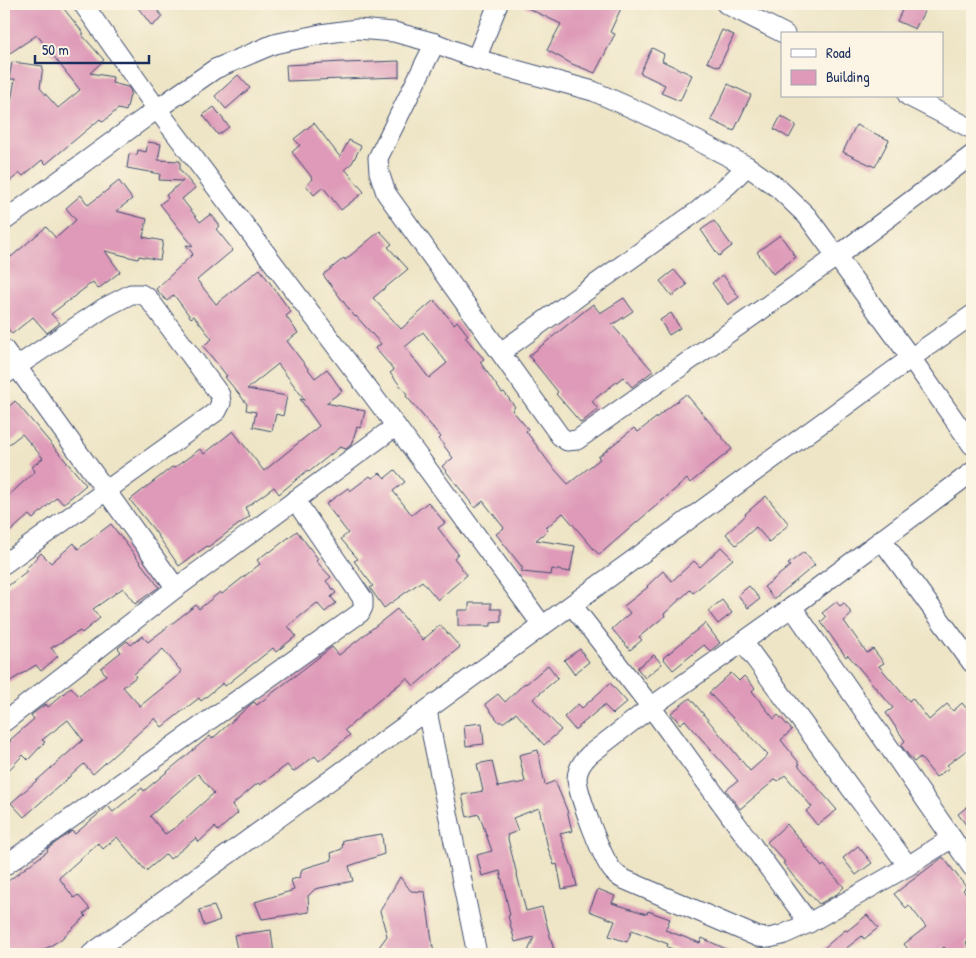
<svg xmlns="http://www.w3.org/2000/svg" width="976" height="958" font-family="'Patrick Hand',sans-serif">
<rect width="100%" height="100%" fill="#fcf5e5"/>
<filter id="ink" filterUnits="userSpaceOnUse"><feTurbulence type="fractalNoise" baseFrequency=".02" numOctaves="2"/><feDisplacementMap in="SourceGraphic" scale="10" xChannelSelector="R" yChannelSelector="G"/><feConvolveMatrix kernelMatrix="1 2 1 2 8 2 1 2 1" color-interpolation-filters="sRGB"/></filter>
<filter id="wash" filterUnits="userSpaceOnUse"><feTurbulence type="fractalNoise" baseFrequency=".0096" numOctaves="4" result="noise"/><feDisplacementMap in="SourceGraphic" scale="20" xChannelSelector="R" yChannelSelector="G"/><feGaussianBlur stdDeviation="1.12" result="paint"/><feColorMatrix in="noise" values="0 0 0 0 0 0 0 0 0 0 0 0 0 0 0 0 0 1.4 0 .05"/><feComposite in="paint" operator="in"/></filter>
<g filter="url(#wash)">
<rect width="100%" height="100%" fill="#eee5c6"/>
<g id="blocks">
<g fill="#de9ab8" fill-rule="evenodd">
<path d="M4 4H60L84 34 82 35 104 60 90 73 113 77 112 83 128 87 131 91 126 111 118 109 103 122 100 119 46 164 42 160 23 176 20 173 4 186V112L8 118 15 79H9L12 62 43 66 40 88 58 108 80 90 37 35 4 57Z"/>
<path d="M135 4H152L163 17 152 26Z"/>
<path d="M519 4H623L610 32 615 34 595 73 572 64 547 50 561 24Z"/>
<path d="M905 4H928L915 29 897 21Z"/>
<path d="M722 30 734 35 719 67 707 62Z"/>
<path d="M652 48 664 54 662 61 692 75 680 101 661 93 665 85 640 73Z"/>
<path d="M399 61V77L287 81 286 65 344 62 345 63Z"/>
<path d="M238 75 250 88 226 109 215 96Z"/>
<path d="M728 84 751 95 734 131 711 120Z"/>
<path d="M214 107 229 127 218 135 203 115Z"/>
<path d="M781 116 796 125 789 138 774 129Z"/>
<path d="M314 123 340 157 349 140 361 146 352 163 345 169 364 192 341 210 323 187 314 195 306 185 313 179 292 152 300 145 294 139Z"/>
<path d="M856 125 889 140 875 167 843 152Z"/>
<path d="M148 142 161 144 158 160 180 161V170L195 188 182 199 200 222 211 214 220 226 216 229 233 250 197 280 216 304 260 269 291 312 286 316 298 333 287 341 315 378 327 369 342 391 326 403 365 411 361 428 357 427 351 445 346 449 340 447 309 472 308 470 279 494 274 487 245 508 250 516 208 547 207 546 179 566 154 530 130 500 172 467 174 468 200 449 204 454 233 431 264 471 319 426 300 399 305 400 278 364 247 389 287 396 283 416 276 414 272 431 253 427 256 412 246 410 247 404 225 377 227 376 203 346 212 339 194 316 191 318 174 295 167 301 156 289 193 254 186 245 193 246 160 204 168 198 166 195 183 181 159 180 160 174 127 168 129 154 137 155 138 150 146 152Z"/>
<path d="M119 181 132 199 116 211 147 219 143 237 163 241 160 260 139 256 138 259 105 251 120 272 98 289 93 282 51 314 60 323 47 333 33 317 12 334 4 324V249L11 257 46 227 56 238 76 220 66 208 81 195 88 205Z"/>
<path d="M714 221 732 246 719 256 701 230Z"/>
<path d="M380 231 392 244 388 247 408 269 373 298 401 329 434 300 454 324 457 321 468 335 465 337 484 359 480 362 502 393 504 392 515 407 512 410 528 429 526 431 550 464 568 484 600 459 598 457 634 428 638 432 686 394 732 449 690 483 687 479 599 555 563 513 546 528 548 530 536 540 575 546 570 572 552 569 551 575 522 572V567L496 534 504 528 483 501 475 508 442 466 453 458 439 439 441 437 406 396 407 394 390 373 394 370 375 348 381 344 356 316 355 317 323 275 344 258 345 260ZM423 332 447 363 429 378 405 347Z"/>
<path d="M780 235 796 257 773 274 757 252Z"/>
<path d="M674 270 687 285 672 296 660 281Z"/>
<path d="M723 275 739 297 728 305 712 283Z"/>
<path d="M624 298 633 311 612 325 653 371 632 387 623 377 592 401 598 409 581 423 556 394 558 392 529 356 593 304 600 313Z"/>
<path d="M671 313 680 328 669 335 660 320Z"/>
<path d="M15 401 86 485 63 504 57 497 33 519 29 515 4 537V500L35 471 32 467 43 458 22 434 4 448V411Z"/>
<path d="M395 470 405 482 393 491 412 515 428 502 445 523 438 528 458 554 454 558 467 575 438 600 422 581 384 608 370 588 373 586 354 561 358 559 341 539 348 533 326 504 348 488 350 491 370 476 372 478 380 473 385 478Z"/>
<path d="M766 496 789 524 769 542 756 527 736 545 726 534 746 515 745 514Z"/>
<path d="M111 524 159 587 135 604 123 588 93 609 100 618 82 633 80 631 51 648 58 656 41 671 36 665 4 685V589L27 571 25 570 41 553 51 563 74 543 78 549Z"/>
<path d="M297 531 318 559 316 561 331 577 326 581 336 593 331 597 336 603 325 612 317 603 288 626 296 636 276 652 273 648 225 686 223 683 201 701 199 698 162 727 155 718 93 774 84 764 24 817 11 803 83 740 68 720 42 740 45 742 28 760 23 755 4 775V748L11 741 10 740 34 719 31 715 46 704 48 707 71 687 79 696 106 675 101 668 121 652 118 648 127 641 131 645 142 636 148 642 196 605 199 609 220 592 222 594 260 564 257 560 269 551 270 552ZM163 649 181 671V673L140 706 123 687 136 677 134 674Z"/>
<path d="M721 547 733 559 693 593 690 590 664 614 665 616 639 637 642 640 630 650 612 629 630 613 624 606 648 587 647 586 663 571 672 581 694 561 700 567Z"/>
<path d="M804 552 815 565 774 599 764 587 790 566 788 564Z"/>
<path d="M749 586 760 599 748 608 738 595Z"/>
<path d="M722 600 732 613 718 624 708 611Z"/>
<path d="M836 602 840 606 844 603 852 614 844 621 867 653 873 649 884 663 879 666 909 701 912 698 929 720 947 704 953 711 962 703 972 715V746L947 765 949 768 936 777 920 757 914 762 902 747 901 745 905 741 886 713 893 708 848 655 846 657 821 622 826 617 822 613Z"/>
<path d="M469 603H491V609H501V622L491 623V626H458V610H469Z"/>
<path d="M397 609 423 640 440 625 460 647 414 686 407 678 378 701 345 730 350 735 319 761 315 756 293 772 287 765 260 785 258 783 232 805 238 813 218 831 215 827 199 842 196 838 170 859 166 854 146 871 117 837 103 849 98 843 59 878 74 898 78 895 90 909 84 914 86 916 60 940 37 954H11L4 943V885L8 881 48 851 47 849 72 831 75 834 108 806 113 812 142 788 144 791 210 736 212 739 250 705 254 702 257 705 332 647 339 655ZM198 774 214 793 176 827 165 834 150 816Z"/>
<path d="M705 623 720 643 710 651 704 645 673 670 663 658Z"/>
<path d="M580 649 589 662 574 674 564 660Z"/>
<path d="M654 655 662 664 645 678 637 668Z"/>
<path d="M548 665 558 678 533 699 561 730 544 745 516 713 504 722H499L485 704 498 694 505 702 525 683 526 684Z"/>
<path d="M731 673 739 681 744 676 755 688 752 691 774 719 778 715 792 730 781 740 800 764 798 765 837 810 817 825 806 811 812 807 785 775 778 781 776 779 740 809 726 790 738 781 685 720 680 724 671 713 690 698 750 771 768 755 709 693Z"/>
<path d="M610 683 627 702 613 714 604 705 575 730 564 717 578 704 582 708Z"/>
<path d="M482 723 484 744 466 746 464 725Z"/>
<path d="M538 750 545 785 555 781 567 810 572 831 560 834 573 869 577 886 562 889 557 864 554 865 548 848 539 808 513 818 518 831 507 835 526 911 542 907 555 954H527L534 937 515 942 508 916 510 915 500 871 482 876 477 855 492 851 479 814 467 817 462 795 483 791 477 764 492 761 498 787 525 782 519 755Z"/>
<path d="M972 803V833L958 814Z"/>
<path d="M787 824 822 867 824 865 844 887 837 894 819 904 794 877 783 863 785 862 767 842Z"/>
<path d="M382 834 384 854 349 866 353 881 315 889 308 896 309 912 262 919 255 902 294 890 291 880 300 877 302 869 332 860 331 853 342 849 343 840Z"/>
<path d="M858 846 872 863 856 875 843 858Z"/>
<path d="M943 857 966 887 963 890 972 901V938L966 943 969 948 961 954H950L944 947 935 954H912L904 944 926 927 909 905 906 908 894 894Z"/>
<path d="M400 877 411 891 425 892 434 954H386L379 947 387 936 380 911Z"/>
<path d="M598 889 615 896 612 903 647 914 648 911 670 919 665 930 700 943 702 938 737 954H686L667 947 668 944 632 930 627 942 609 936 615 921 589 911Z"/>
<path d="M214 906 220 920 204 926 199 910Z"/>
<path d="M867 915 878 928 864 939 862 936 839 954H817L845 930 847 931Z"/>
<path d="M271 930 274 954H238L234 935Z"/>
</g>
</g>
</g>
<g filter="url(#ink)">
<use href="#blocks" fill-opacity="0" stroke="#3b4a6e" stroke-width="1"/>
<g fill="none" stroke-linecap="round" stroke-linejoin="round">
<g stroke="#3b4a6e" stroke-width="21">
<g id="minor">
<path d="M83 4 157 109 396 426 542 625"/>
<path d="M726 4 785 34"/>
<path d="M435 43 378 158 379 172 386 193 560 436 567 441 577 440 836 257 972 155"/>
<path d="M476 59 498 4"/>
<path d="M908 96 972 129"/>
<path d="M4 221 157 109 215 69 274 44 321 34 357 29 394 32 435 43 476 59 593 91 645 114 747 166 778 188 807 216 911 358 972 445"/>
<path d="M4 349 176 588"/>
<path d="M501 352 699 210 729 184 747 166"/>
<path d="M4 375 104 308 131 294H141L148 298 220 395 221 403 217 411 4 564"/>
<path d="M881 539 972 663"/>
<path d="M572 605 651 707 809 923"/>
<path d="M792 607 972 867"/>
<path d="M743 642 908 866"/>
<path d="M427 711 477 954"/>
<path d="M4 722 176 588 396 426"/>
<path d="M952 838 908 866 809 923 782 935 769 938 758 937 621 878C617 875 613 872 610 867 601 854 578 795 577 779 577 769 582 762 589 755L651 707 792 607 972 472"/>
<path d="M4 866 360 613 363 607V599L295 500"/>
<path d="M91 954 911 358 972 315"/>
</g>
</g>
<use href="#minor" stroke="#fff" stroke-width="19"/>
</g>
</g>
<rect width="976" height="958" fill="none" stroke="#fcf5e5" stroke-width="20"/>
<rect x="781" y="32" width="162" height="65" fill="#fcf5e5" stroke="#a2a6af"/>
<rect x="791" y="49" width="25" height="8" fill="#ffffff" stroke="#a2a6af"/>
<text x="826" y="58" font-size="15" fill="#1b2f5e">Road</text>
<rect x="791" y="70" width="25" height="15" fill="#de9ab8" stroke="#a2a6af"/>
<text x="826" y="82" font-size="15" fill="#1b2f5e">Building</text>
<path d="M35 55v8h114v-8" fill="none" stroke="#1b2f5e" stroke-width="2.5"/>
<text x="42" y="55" font-size="15" fill="#1b2f5e" stroke="#fcf5e5" stroke-width="4" paint-order="stroke">50 m</text>
</svg>
